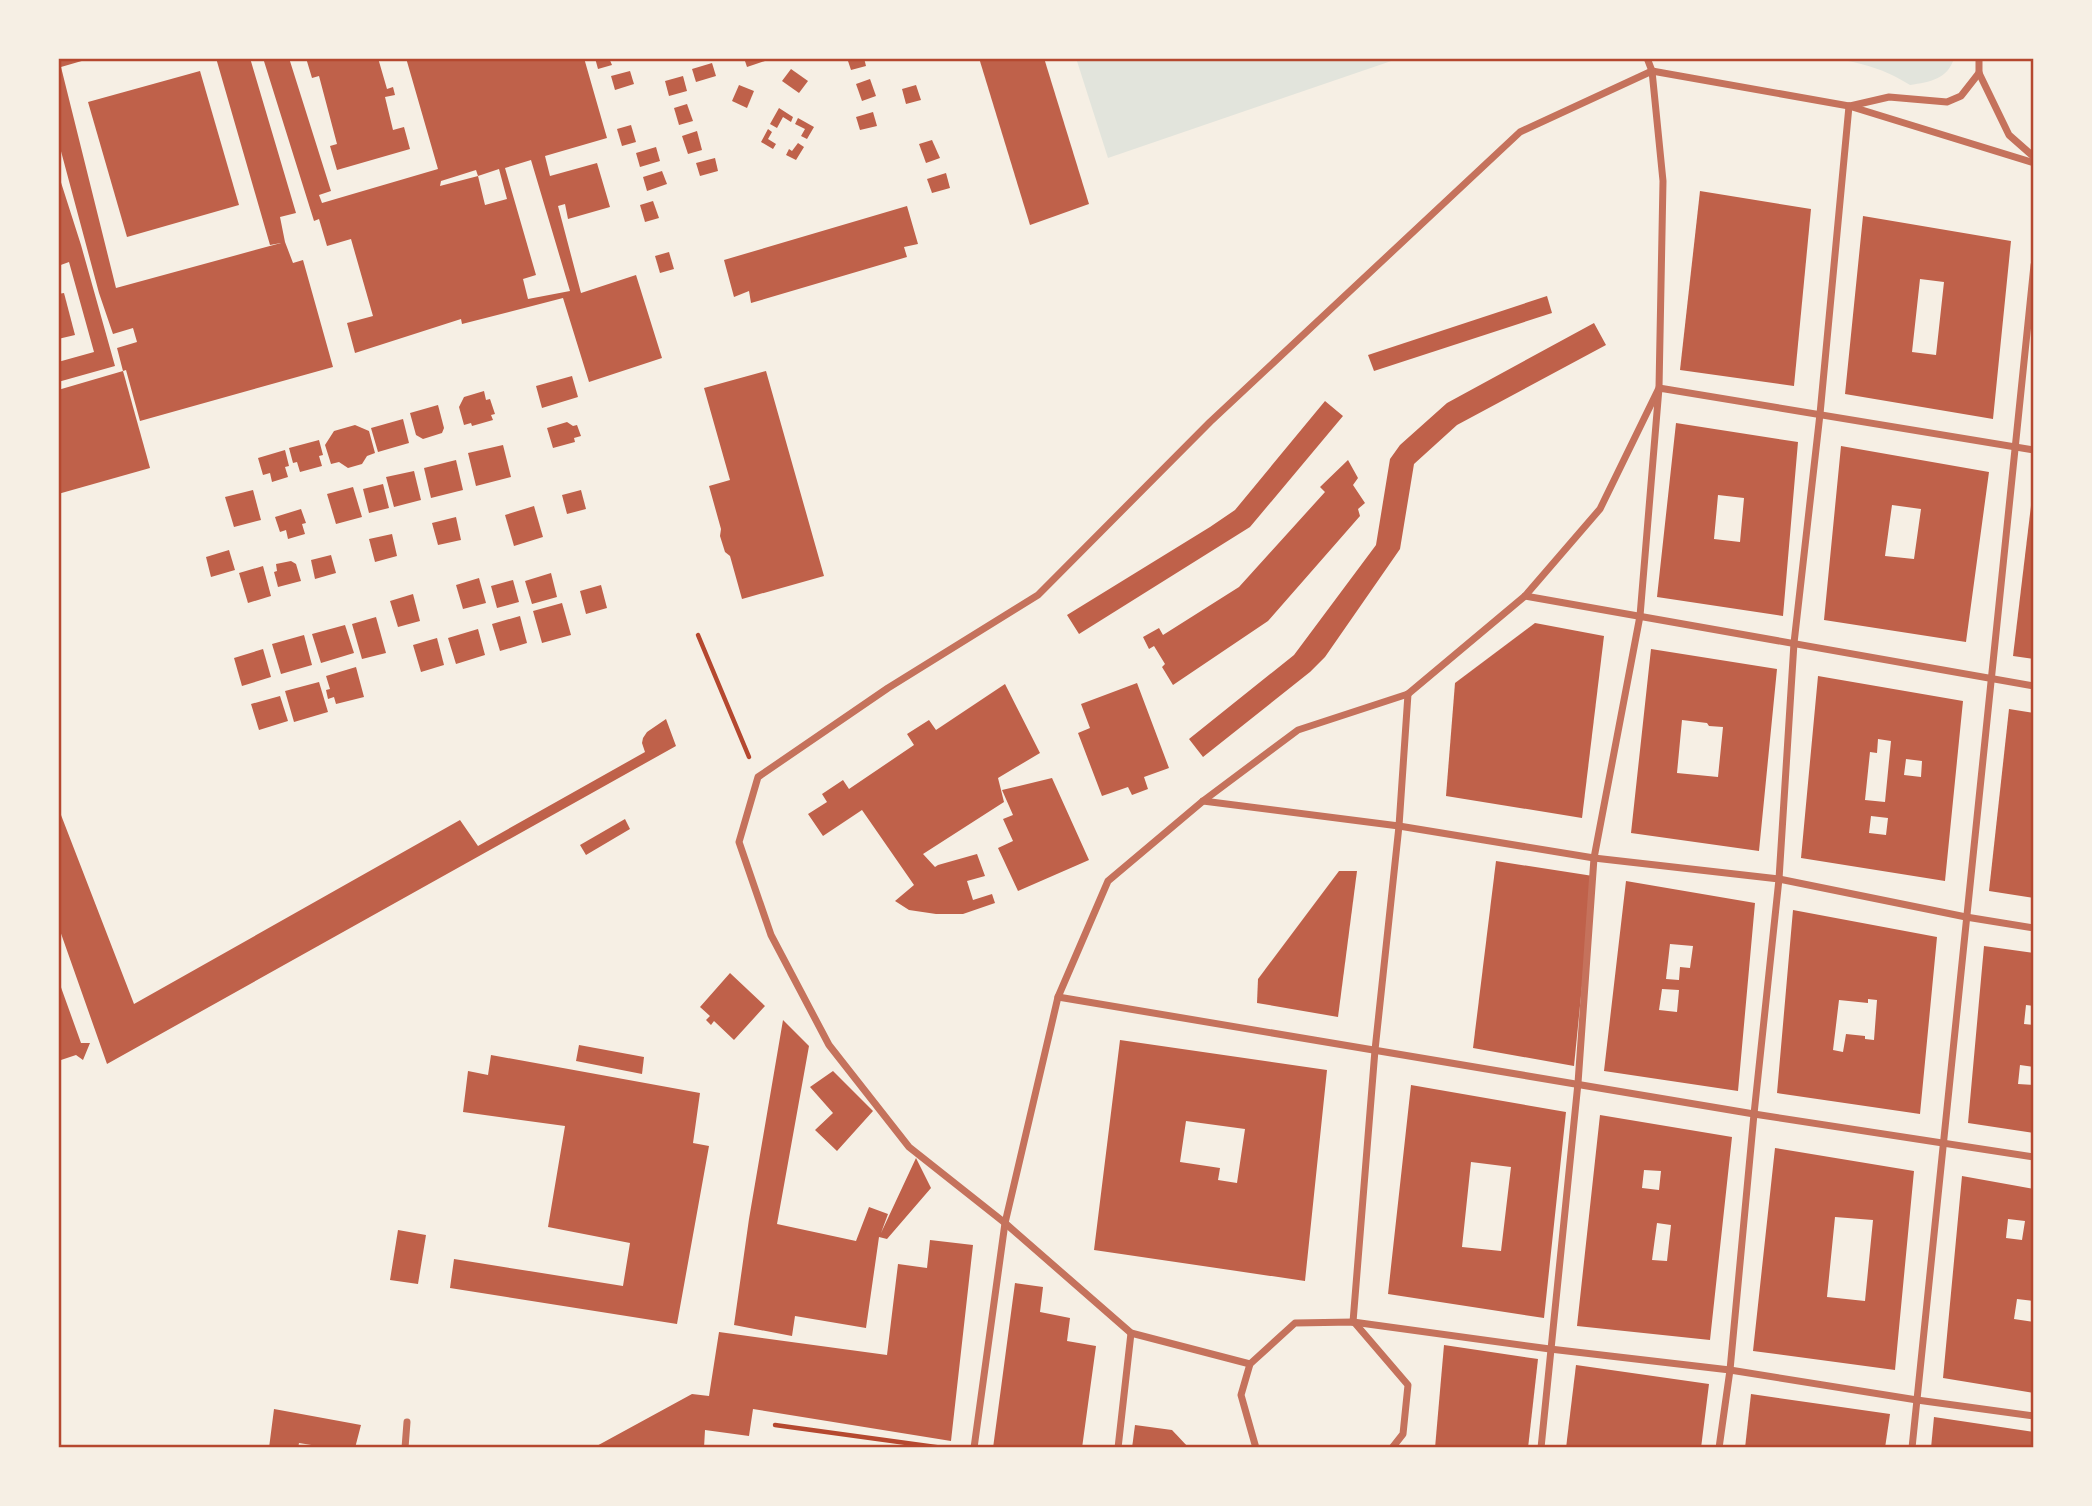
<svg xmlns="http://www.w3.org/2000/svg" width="2092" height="1506" font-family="'PT Sans Narrow',sans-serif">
<rect width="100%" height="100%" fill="#f6efe4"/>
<g fill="#e2e4dc">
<path d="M1076 58H1400L1108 158Z"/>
<path d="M1833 58H1954C1948 79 1930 82 1910 85 1883 68 1864 64 1833 58Z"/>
</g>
<g fill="#bf614a" fill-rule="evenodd">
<path d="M58 58H92L61 67 116 288 281 243 270 245 216 58H250L296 213 280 217 285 242 293 263 303 260 333 367 140 421 126 370 123 371 117 348 137 342 133 328 113 334 99 293 58 140Z"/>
<path d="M263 58H289L331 191 319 195 322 203 438 169 406 58H584L607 138 545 156 550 176 597 163 610 207 568 219 565 204 558 206 581 293 636 275 662 358 589 382 563 298 462 324 461 319 355 353 347 323 373 316 351 239 327 246 319 219 314 221ZM531 160 570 291 528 299 523 279 536 275 505 168ZM499 169 507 199 485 205 478 176 440 186 441 181 476 170 478 176Z"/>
<path d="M306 58H378L387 89 393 87 395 95 385 97 393 130 404 127 410 149 337 170 330 146 337 144 319 76 312 78Z"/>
<path d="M595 58H609L612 65 598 69Z"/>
<path d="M744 58H764L765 61 747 67Z"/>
<path d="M847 58H864L866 66 851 70Z"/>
<path d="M979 58H1044L1089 204 1030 225Z"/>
<path d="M712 63 716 76 696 82 692 69Z"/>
<path d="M791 69 808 81 799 93 782 81Z"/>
<path d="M200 71 239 205 127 237 88 102Z"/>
<path d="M630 71 634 84 615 90 611 76Z"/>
<path d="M683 76 687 91 669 96 665 81Z"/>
<path d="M870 79 876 96 862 101 856 84Z"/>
<path d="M739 85 754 91 747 108 732 101Z"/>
<path d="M916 85 921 100 906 104 902 89Z"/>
<path d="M687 104 693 121 679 125 674 108Z"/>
<path d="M779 108 793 117 791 122 783 117 777 128 770 124Z"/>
<path d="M873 112 877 126 860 130 856 117Z"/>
<path d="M798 118 814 127 807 139 801 136 805 129 795 124Z"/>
<path d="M631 125 636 142 622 146 617 129Z"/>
<path d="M768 129 772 132 768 139 776 144 773 149 761 142Z"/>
<path d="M697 131 702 150 688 154 682 136Z"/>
<path d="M932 140 940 158 926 163 919 144Z"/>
<path d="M798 143 804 147 796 160 786 155 789 149 792 151Z"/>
<path d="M656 147 660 161 640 167 636 153Z"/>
<path d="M715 158 718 171 700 176 696 163Z"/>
<path d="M662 171 667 184 647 191 643 177Z"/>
<path d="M58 173 81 245 115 366 58 382V362L94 352 69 262 58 266Z"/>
<path d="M946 173 950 188 932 193 927 179Z"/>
<path d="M1700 191 1811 209 1794 386 1680 370Z"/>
<path d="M653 201 659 218 645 222 640 205Z"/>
<path d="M907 206 918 244 904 247 907 257 751 303 749 291 734 297 724 260Z"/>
<path d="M1863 216 2011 241 1993 419 1845 394ZM1920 279 1944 282 1936 355 1912 352Z"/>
<path d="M669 252 674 269 660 273 655 256Z"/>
<path d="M64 293 75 335 58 339V294Z"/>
<path d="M1547 296 1552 313 1374 371 1368 355Z"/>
<path d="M1594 323 1606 345 1457 425 1414 464 1400 549 1325 657 1310 672 1203 757 1189 739 1294 655 1376 545 1390 459 1400 445 1447 403Z"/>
<path d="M123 371 150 468 58 494V390Z"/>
<path d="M766 371 824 576 742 599 730 556 725 552 720 536 721 529 709 486 730 480 704 388Z"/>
<path d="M572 376 578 397 542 408 536 386Z"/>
<path d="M484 391 486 400 490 399 495 414 491 415 493 420 472 426 471 423 464 425 459 407 464 397Z"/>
<path d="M1325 401 1343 416 1250 527 1079 634 1067 615 1210 527 1235 510Z"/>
<path d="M438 405 444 428 442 433 423 439 416 435 410 413Z"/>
<path d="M403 419 409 443 378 452 371 428Z"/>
<path d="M567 422 573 426 577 425 581 436 574 438 575 442 553 448 547 428Z"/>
<path d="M1676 423 1798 442 1783 616 1657 597ZM1718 495 1744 498 1740 542 1714 539Z"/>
<path d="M355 425 369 431 375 453 367 456 362 464 348 468 339 462 331 464 325 445 334 431Z"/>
<path d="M319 440 323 455 319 456 322 466 300 472 297 462 293 463 289 448Z"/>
<path d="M503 445 511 477 476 486 468 453Z"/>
<path d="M1841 446 1989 472 1966 642 1824 620ZM1892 505 1921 509 1914 559 1885 556Z"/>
<path d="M285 450 289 466 285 467 288 477 272 482 270 473 263 475 258 458Z"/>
<path d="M456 460 463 490 431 498 424 468Z"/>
<path d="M1348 460 1358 478 1353 485 1365 503 1358 509 1360 516 1268 621 1173 685 1162 667 1165 664 1154 646 1149 649 1143 637 1159 628 1163 635 1239 587 1325 492 1320 487Z"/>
<path d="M414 471 421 500 394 507 386 477Z"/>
<path d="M383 484 389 508 369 513 363 489Z"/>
<path d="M353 487 362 517 336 524 327 494Z"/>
<path d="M2033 489H2034V659L2013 656Z"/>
<path d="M253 490 261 520 234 527 225 497Z"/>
<path d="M581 490 586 509 567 514 562 495Z"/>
<path d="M534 506 543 537 514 546 505 515Z"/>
<path d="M301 509 306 523 302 524 305 534 288 539 286 530 280 532 275 517Z"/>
<path d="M456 517 461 540 438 545 432 523Z"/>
<path d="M392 534 397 556 375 562 369 539Z"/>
<path d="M229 550 235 570 211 577 206 557Z"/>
<path d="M331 555 336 573 315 579 311 560Z"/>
<path d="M291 561 296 564 301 581 278 587 274 572 277 571 276 564Z"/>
<path d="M263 566 271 596 248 603 239 573Z"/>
<path d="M551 573 557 597 532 604 525 581Z"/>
<path d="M479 578 486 603 463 609 456 585Z"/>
<path d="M513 580 519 602 497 608 491 586Z"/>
<path d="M601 585 607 608 586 614 580 591Z"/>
<path d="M413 594 420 621 398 627 390 601Z"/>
<path d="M562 603 571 635 542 643 533 611Z"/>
<path d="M520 616 527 643 500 651 492 624Z"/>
<path d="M376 617 386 653 362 659 352 624Z"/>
<path d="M1535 623 1604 636 1582 818 1446 796 1455 683Z"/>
<path d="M345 625 354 653 321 663 312 634Z"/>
<path d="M478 629 485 655 456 664 448 638Z"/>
<path d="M304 635 312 665 281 674 272 644Z"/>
<path d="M437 638 444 665 421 672 413 645Z"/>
<path d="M263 649 271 677 242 686 234 658Z"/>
<path d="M1651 649 1777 669 1759 851 1631 833ZM1682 720 1707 723 1709 726 1723 727 1718 777 1677 773Z"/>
<path d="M356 667 364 697 336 704 334 697 328 699 326 690 330 689 326 676Z"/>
<path d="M1818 676 1963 701 1945 881 1801 858ZM1878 739 1891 741 1885 802 1865 800 1870 752 1877 753ZM1906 759 1922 761 1921 777 1904 775ZM1871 816 1888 818 1886 835 1869 833Z"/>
<path d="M319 682 328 712 294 722 285 691Z"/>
<path d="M1137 683 1169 768 1144 777 1148 789 1132 795 1128 787 1102 796 1078 733 1090 728 1081 704Z"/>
<path d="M1005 684 1040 753 998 778 1004 802 923 854 935 867 938 865 977 854 985 876 967 881 973 900 992 894 995 903 963 914H936L909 910 895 901 914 885 862 810 823 836 808 814 827 802 822 794 843 780 849 789 914 745 907 734 929 720 936 730Z"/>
<path d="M280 696 288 721 259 730 251 704Z"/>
<path d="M2009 709 2034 713V898L1989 891Z"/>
<path d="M666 719 676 746 107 1064 58 925V817L61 815 134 1004 460 820 478 846 645 752 642 743 643 738 647 732Z"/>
<path d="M1052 778 1089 860 1018 891 998 848 1013 841 1003 819 1013 815 1002 790Z"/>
<path d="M625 819 630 829 586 855 580 845Z"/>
<path d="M1496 861 1593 876 1574 1066 1473 1048Z"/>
<path d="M1339 871H1357L1338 1017 1257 1003 1258 979Z"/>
<path d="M1626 881 1755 903 1738 1091 1604 1071ZM1670 944 1693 946 1690 968 1680 967 1679 980 1666 979ZM1662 989 1679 990 1677 1012 1659 1010Z"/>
<path d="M1793 910 1937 937 1920 1114 1777 1093ZM1868 999 1877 1000 1874 1040 1865 1039V1036L1846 1034 1843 1052 1833 1050 1839 1000 1868 1003Z"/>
<path d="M1984 946 2034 953V1006L2026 1005 2024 1024 2034 1025V1067L2020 1065 2018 1084 2034 1085V1133L1968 1123Z"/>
<path d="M730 973 765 1006 734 1040 714 1021 711 1025 706 1020 710 1016 700 1007Z"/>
<path d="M58 979 81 1043H90L83 1060 76 1055 58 1061Z"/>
<path d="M783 1020 809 1046 777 1224 856 1241 869 1207 888 1214 881 1233 916 1158 931 1188 887 1239 879 1237 866 1328 795 1316 792 1336 734 1325 749 1219Z"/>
<path d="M1120 1040 1327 1070 1305 1281 1094 1250ZM1186 1121 1245 1129 1237 1183 1218 1180 1220 1168 1180 1162Z"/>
<path d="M579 1045 644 1057 642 1074 576 1061Z"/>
<path d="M491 1055 700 1093 693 1143 709 1146 677 1324 450 1288 454 1259 623 1286 630 1243 548 1227 565 1126 463 1112 468 1071 488 1075Z"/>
<path d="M833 1071 873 1111 837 1151 815 1130 833 1113 810 1087Z"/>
<path d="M1411 1085 1566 1112 1544 1318 1388 1294ZM1471 1162 1511 1167 1501 1251 1462 1247Z"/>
<path d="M1600 1115 1732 1137 1710 1340 1577 1326ZM1644 1170 1661 1171 1659 1190 1642 1188ZM1657 1223 1671 1225 1667 1261 1652 1260Z"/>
<path d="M1775 1148 1914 1171 1895 1370 1753 1351ZM1835 1217 1873 1220 1865 1301 1827 1297Z"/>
<path d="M1962 1176 2034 1189V1301L2017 1299 2014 1319 2034 1322V1393L1943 1378ZM2008 1219 2025 1221 2022 1240 2006 1238Z"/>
<path d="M398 1230 426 1235 418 1284 390 1280Z"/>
<path d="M930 1240 973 1245 951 1441 753 1409 749 1436 705 1430 704 1448H593L692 1394 709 1396 719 1332 887 1355 898 1264 927 1268Z"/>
<path d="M1015 1283 1043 1287 1040 1312 1070 1318 1067 1341 1096 1346 1082 1448H993Z"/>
<path d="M1444 1345 1538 1359 1528 1448H1435Z"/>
<path d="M1576 1365 1709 1384 1701 1448H1566Z"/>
<path d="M1751 1394 1890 1414 1885 1448H1745Z"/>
<path d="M274 1409 361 1425 355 1448H330L299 1443 298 1448H269Z"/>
<path d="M1934 1417 2034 1432V1448H1931Z"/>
<path d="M1135 1425 1172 1430 1189 1448H1132Z"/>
</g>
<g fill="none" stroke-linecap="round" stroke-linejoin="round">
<g stroke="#b5482f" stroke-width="4.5">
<path d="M698 635 749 757"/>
<path d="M775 1425 943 1448"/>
</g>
<g stroke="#c5725c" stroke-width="7">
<path d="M1979 58V73L2009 135 2034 157"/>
<path d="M1652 71 1849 106 2034 163"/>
<path d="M1850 106 1889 97 1947 102 1961 96 1979 73"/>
<path d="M1525 596 2034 686"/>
<path d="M1203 801 1399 826 1594 858 1779 879 1966 917 2034 928"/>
<path d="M1058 997 1754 1114 2034 1157"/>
<path d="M1353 1322 1375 1050 1399 826 1408 694"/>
<path d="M1354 1322 1408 1385 1403 1434 1392 1448"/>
<path d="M1250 1364 1131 1333 1005 1223 909 1147 829 1045 771 935 739 842 758 777 888 688 1038 595 1210 422 1520 132 1652 71"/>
<path d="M405 1448 407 1422"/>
<path d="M974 1448 1005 1223 1058 997 1108 881 1203 801 1298 730 1408 694 1525 596 1600 509 1659 388 1663 181 1652 71 1647 58"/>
<path d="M1118 1448 1131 1333"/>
<path d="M1256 1448 1241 1395 1250 1364 1295 1323 1353 1322 1550 1349 1730 1370 1917 1400 2034 1416"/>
<path d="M1541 1448 1578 1083 1594 858 1640 616 1659 388 2034 450"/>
<path d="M1719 1448 1730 1370 1754 1114 1779 879 1794 643 1820 414 1849 106"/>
<path d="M1912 1448 2034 265"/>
</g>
</g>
<rect width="2092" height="1506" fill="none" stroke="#f6efe4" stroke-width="119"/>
<rect x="60" y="60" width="1972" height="1386" fill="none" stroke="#b5482f" stroke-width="2.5"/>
</svg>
